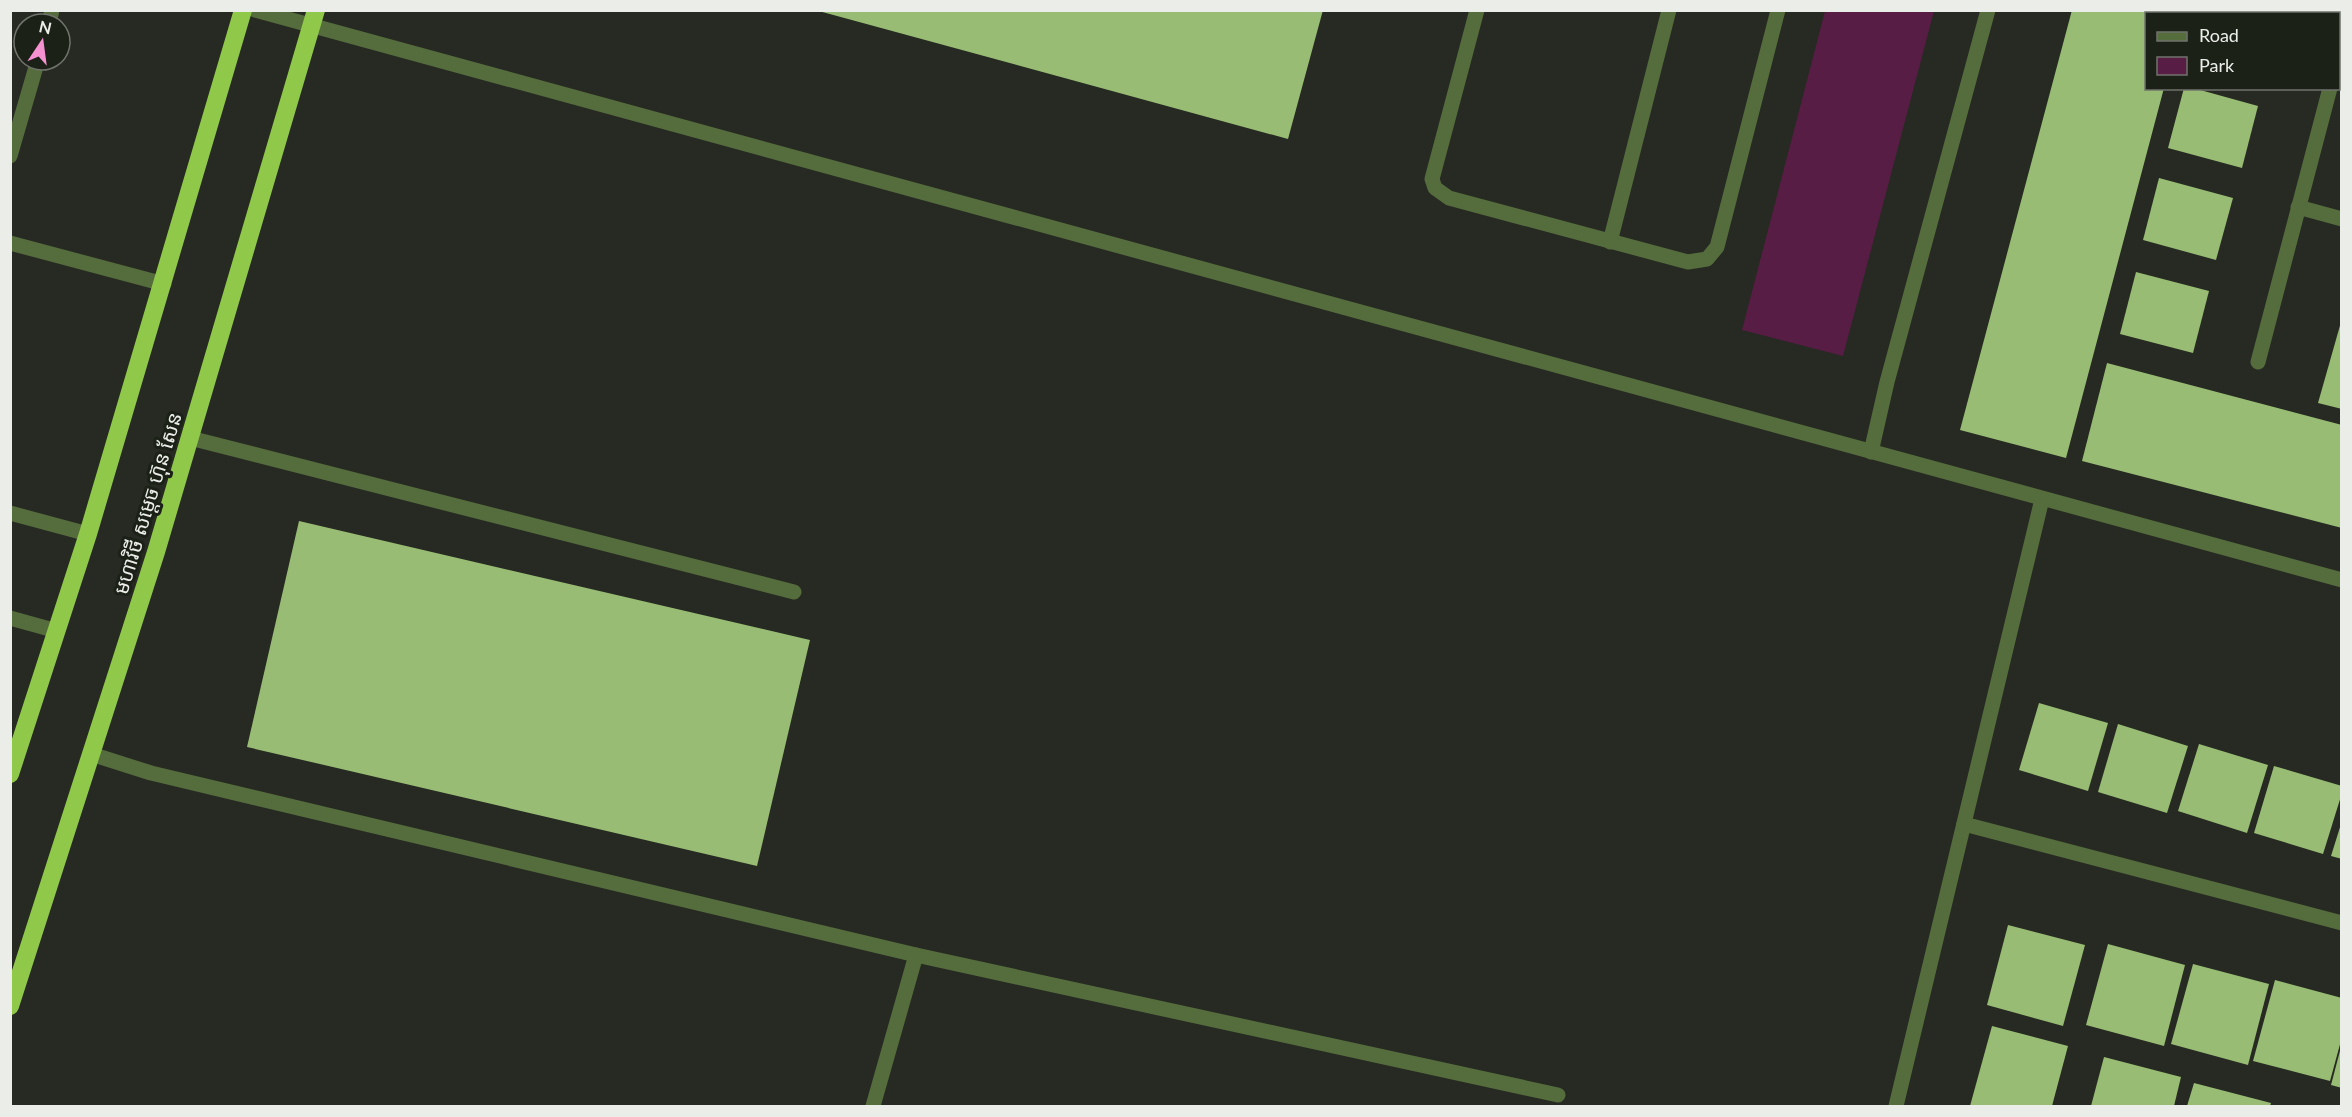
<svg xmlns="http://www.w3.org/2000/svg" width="2352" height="1117" font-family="Lato,'Noto Sans Khmer',sans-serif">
<rect width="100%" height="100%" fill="#262a22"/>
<path fill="#571d45" d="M1825 11H1934L1843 356 1742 330Z"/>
<g fill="#98bc73">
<path d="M815 10H1323L1288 139Z"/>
<path d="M2072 10H2184V14H2146V88H2164L2066 458 1960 430Z"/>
<path d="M2205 10H2268L2277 13 2204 14Z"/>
<path d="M2184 88H2193L2258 106 2242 168 2168 148Z"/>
<path d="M2159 178 2233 198 2216 260 2143 240Z"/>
<path d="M2136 272 2209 291 2193 353 2120 334Z"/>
<path d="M2341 322H2342V409L2318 403Z"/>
<path d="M2107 363 2342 425V528L2082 461Z"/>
<path d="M299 521 810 640 757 866 247 747Z"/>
<path d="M2039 703 2108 723 2088 791 2019 770Z"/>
<path d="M2118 724 2188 746 2167 813 2098 792Z"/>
<path d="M2199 744 2268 765 2247 833 2178 811Z"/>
<path d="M2274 766 2342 786V793L2323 854 2254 833Z"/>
<path d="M2341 824H2342V859L2331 856Z"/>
<path d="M2008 925 2085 945 2063 1026 1987 1005Z"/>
<path d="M2108 944 2185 965 2164 1046 2086 1025Z"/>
<path d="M2193 964 2269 984 2248 1065 2171 1044Z"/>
<path d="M2275 980 2342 998V1037L2330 1081 2253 1061Z"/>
<path d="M1992 1026 2068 1046 2052 1106H1970Z"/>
<path d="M2341 1047H2342V1088L2331 1085Z"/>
<path d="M2104 1057 2181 1077 2174 1106H2091Z"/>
<path d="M2194 1083 2271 1103 2270 1106H2187Z"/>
</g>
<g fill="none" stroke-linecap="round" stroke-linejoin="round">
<g stroke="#556c3d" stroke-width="15">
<path d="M1477 10 1432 179 1435 188 1449 198 1688 262 1707 259 1717 247 1778 10"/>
<path d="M49 24 52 10"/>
<path d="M10 156 38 60"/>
<path d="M1610 242 1669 10"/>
<path d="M10 243 164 284"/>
<path d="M190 438 794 592"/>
<path d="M10 513 88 534"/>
<path d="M10 618 57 631"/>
<path d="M91 754 151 773 916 955 1558 1095"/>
<path d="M873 1106 916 955"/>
</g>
<g stroke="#556c3d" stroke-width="15">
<path d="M255 10 2342 580"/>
<path d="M2338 56 2342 45"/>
<path d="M2298 207 2342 219"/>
<path d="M2258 362 2330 88"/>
<path d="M1871 452 1887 382 1988 10"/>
<path d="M1964 824 2342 923"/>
<path d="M1896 1106 2042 499"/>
</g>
<g stroke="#90c84a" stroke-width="18">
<path d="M10 774 88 534 243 10"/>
<path d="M10 1006 156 552 316 10"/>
</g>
</g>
<g text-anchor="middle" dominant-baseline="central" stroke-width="6" stroke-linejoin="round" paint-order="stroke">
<g font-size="20" fill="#ebeee8" stroke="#1c2118">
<text transform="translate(147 503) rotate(-73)">មហាវិថី សម្តេច ហ៊ុន សែន</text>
</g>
</g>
<rect width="2352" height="1117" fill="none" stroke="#ebeee8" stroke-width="24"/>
<rect x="2145" y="12" width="195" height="78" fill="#1c2118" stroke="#6f736b" stroke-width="1.5"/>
<rect x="2157" y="32" width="30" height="9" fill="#556c3d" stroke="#6f736b" stroke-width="1.5"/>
<text x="2199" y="42" font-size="18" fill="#ebeee8">Road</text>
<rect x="2157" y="57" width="30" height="18" fill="#571d45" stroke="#6f736b" stroke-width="1.5"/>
<text x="2199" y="72" font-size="18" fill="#ebeee8">Park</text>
<g transform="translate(42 42) rotate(13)"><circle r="28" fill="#1c2118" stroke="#6f736b" stroke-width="1.5"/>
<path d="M0-4.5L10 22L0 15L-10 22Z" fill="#f590d1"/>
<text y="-9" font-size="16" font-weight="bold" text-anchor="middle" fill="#ebeee8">N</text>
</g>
</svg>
